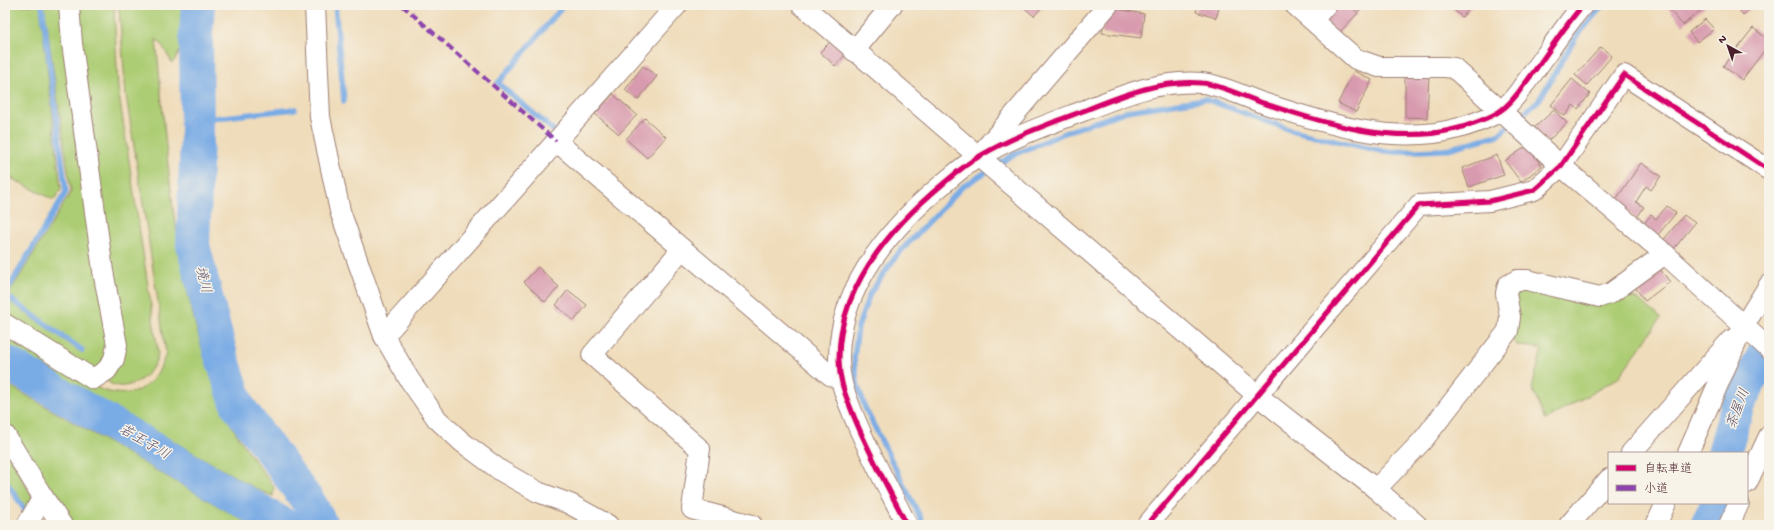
<svg xmlns="http://www.w3.org/2000/svg" width="1774" height="530" font-family="'Gochi Hand','Klee One',sans-serif">
<rect width="100%" height="100%" fill="#f7f3e8"/>
<filter id="ink" filterUnits="userSpaceOnUse"><feTurbulence type="fractalNoise" baseFrequency=".025" numOctaves="2"/><feDisplacementMap in="SourceGraphic" scale="8" xChannelSelector="R" yChannelSelector="G"/><feConvolveMatrix kernelMatrix="1 2 1 2 8 2 1 2 1" color-interpolation-filters="sRGB"/></filter>
<filter id="wash" filterUnits="userSpaceOnUse"><feTurbulence type="fractalNoise" baseFrequency=".012" numOctaves="4" result="noise"/><feDisplacementMap in="SourceGraphic" scale="16" xChannelSelector="R" yChannelSelector="G"/><feGaussianBlur stdDeviation="0.9" result="paint"/><feColorMatrix in="noise" values="0 0 0 0 0 0 0 0 0 0 0 0 0 0 0 0 0 1.4 0 .05"/><feComposite in="paint" operator="in"/></filter>
<g filter="url(#wash)">
<rect width="100%" height="100%" fill="#efdcba"/>
<g fill="#adcd74" stroke="#7c7650">
<path d="M5 5H40L61 189 54 200 5 175Z"/>
<path d="M44 5H62L111 345 101 368H90L5 316V298L81 352 85 350 8 295 71 192Z"/>
<path d="M76 5H184C183 23 186 50 172 63L162 45 156 39C166 142 172 246 201 345 208 369 216 394 227 417 240 442 258 465 274 487L273 496 258 490 5 344 9 335H14L102 390C135 401 157 385 166 353L126 95 119 8H114L118 88 158 352C157 369 138 387 120 386 113 386 108 382 103 378L117 367 108 255Z"/>
<path d="M1512 288 1616 295 1638 299 1661 318 1618 378 1545 420 1532 388 1542 349 1517 345 1511 338Z"/>
<path d="M5 383 251 525H69L5 426Z"/>
<path d="M5 447 32 497 29 513 5 475Z"/>
</g>
<g fill="none" stroke-linecap="round" stroke-linejoin="round">
<g stroke="#79abe5" stroke-width="5.5">
<path d="M335 5 344 101"/>
<path d="M197 120 295 109"/>
<path d="M559 135 498 83 564 5"/>
<path d="M5 294 66 192 42 5"/>
<path d="M5 295 82 350"/>
<path d="M5 480 26 512"/>
<path d="M924 525 865 408 857 383 854 358 858 327 870 293 897 255 962 187 1013 155 1069 131 1127 111 1205 99 1291 130 1385 152 1444 150 1498 135 1539 100 1576 37 1603 5"/>
</g>
<g stroke="#79abe5" stroke-width="34">
<path d="M198 5 196 33 197 135 193 245 220 352 238 406 310 504 321 525"/>
<path d="M5 362 284 525"/>
<path d="M1724 453 1738 404 1769 345"/>
<path d="M1707 525 1718 503"/>
</g>
</g>
<g id="blocks">
<g fill="#d89aae">
<path d="M1021 5H1044L1034 16Z"/>
<path d="M1198 5H1220L1216 18 1196 12Z"/>
<path d="M1336 5H1349L1358 13 1338 34 1322 20Z"/>
<path d="M1353 5H1364L1359 11Z"/>
<path d="M1448 5H1473L1462 17Z"/>
<path d="M1669 5H1707L1683 25 1667 7Z"/>
<path d="M1735 5H1749L1751 8 1743 15Z"/>
<path d="M1106 7 1144 14 1141 38 1102 33Z"/>
<path d="M1705 19 1714 29 1697 42 1689 32Z"/>
<path d="M1753 28 1769 40V44L1742 80 1723 66Z"/>
<path d="M831 41 846 54 835 66 820 52Z"/>
<path d="M1601 47 1612 56 1587 85 1575 75Z"/>
<path d="M643 66 657 76 638 100 625 90Z"/>
<path d="M1354 71 1372 80 1356 112 1338 103Z"/>
<path d="M1405 73H1429L1427 118 1405 117Z"/>
<path d="M1572 79 1590 94 1578 109 1573 105 1565 116 1551 105Z"/>
<path d="M613 94 637 115 619 134 595 114Z"/>
<path d="M1554 110 1567 123 1547 142 1534 128Z"/>
<path d="M645 118 666 137 647 158 626 139Z"/>
<path d="M1527 146 1542 166 1521 182 1505 161Z"/>
<path d="M1497 155 1504 175 1469 187 1462 168Z"/>
<path d="M1641 163 1661 176 1651 190 1646 186 1636 202 1644 207 1636 219 1615 201Z"/>
<path d="M1667 206 1676 213 1656 237 1642 226 1651 215 1656 219Z"/>
<path d="M1684 215 1695 223 1672 251 1661 243Z"/>
<path d="M538 267 559 287 545 302 524 282Z"/>
<path d="M1660 269 1670 282 1645 301 1635 287Z"/>
<path d="M568 290 587 305 574 321 556 305Z"/>
</g>
</g>
</g>
<g filter="url(#ink)">
<use href="#blocks" fill-opacity="0" stroke="#9c7e72" stroke-width="1"/>
<g fill="none" stroke-linecap="round" stroke-linejoin="round">
<g stroke="#9c7e72" stroke-width="22">
<g id="minor">
<path d="M315 5 320 117 340 211 384 336 409 379 437 419 462 442 501 471 538 492 570 504 608 525"/>
<path d="M802 5 1258 396 1376 489 1417 525"/>
<path d="M1295 5 1356 59 1379 67H1445L1454 68 1561 166 1665 254 1769 349"/>
<path d="M1313 20 1326 5"/>
<path d="M854 51 892 5"/>
<path d="M556 141 830 375 839 379"/>
<path d="M984 150 1108 5"/>
<path d="M682 249 592 355 700 449 692 509 752 525"/>
<path d="M5 324 93 379 107 370 114 359 117 345 103 271 72 43 69 5"/>
<path d="M384 336 677 5"/>
<path d="M5 435 43 497 27 525"/>
<path d="M1631 453 1731 340"/>
<path d="M1688 453 1743 327 1769 285"/>
<path d="M1747 483 1769 436"/>
<path d="M1376 489 1423 440 1508 331 1510 317 1506 293 1508 285 1517 280H1527L1600 297 1611 293 1665 254"/>
<path d="M43 497 62 525"/>
<path d="M907 525C888 487 866 449 851 409 844 392 839 378 839 360 838 287 891 227 944 183 956 173 967 163 980 156 1012 137 1049 124 1083 111 1121 96 1161 79 1202 83 1219 84 1249 99 1266 104 1326 124 1396 146 1459 128 1472 124 1488 119 1500 111 1509 105 1517 95 1523 86 1544 60 1561 30 1583 5"/>
<path d="M1147 525 1419 205 1490 201 1534 190 1561 166 1624 75 1769 170"/>
<path d="M1569 525 1609 479"/>
<path d="M1656 525 1666 503"/>
<path d="M1729 525 1739 503"/>
</g>
</g>
<use href="#minor" stroke="#fff" stroke-width="20"/>
<path stroke="#8e44ad" stroke-width="4" stroke-dasharray="8 4" stroke-linecap="butt" d="M402 5 556 141"/>
<g stroke="#f7f3e8" stroke-width="8">
<g id="cycleway">
<path d="M907 525C888 487 866 449 851 409 844 392 839 378 839 360 838 287 891 227 944 183 956 173 967 163 980 156 1012 137 1049 124 1083 111 1121 96 1161 79 1202 83 1219 84 1249 99 1266 104 1326 124 1396 146 1459 128 1472 124 1488 119 1500 111 1509 105 1517 95 1523 86 1544 60 1561 30 1583 5"/>
<path d="M1147 525 1419 205 1490 201 1534 190 1561 166 1624 75 1769 170"/>
</g>
</g>
<use href="#cycleway" stroke="#d6006c" stroke-width="5"/>
</g>
</g>
<g text-anchor="middle" dominant-baseline="central" stroke-width="3" stroke-linejoin="round" paint-order="stroke">
<g font-size="14" font-style="italic" fill="#5a506c" stroke="#f7f3e8">
<text transform="translate(202 280) rotate(76)">境川</text>
<text transform="translate(1739 409) rotate(-69)">茶屋川</text>
<text transform="translate(144 443) rotate(30)">若王子川</text>
</g>
</g>
<rect width="1774" height="530" fill="none" stroke="#f7f3e8" stroke-width="20"/>
<rect x="1608" y="452" width="140" height="52" fill="#f7f3e8" stroke="#b29e9c"/>
<rect x="1616" y="465" width="20" height="6" fill="#d6006c" stroke="#b29e9c"/>
<text x="1644" y="472" font-size="12" fill="#4a1f2b">自転車道</text>
<rect x="1616" y="485" width="20" height="6" fill="#8e44ad" stroke="#b29e9c"/>
<text x="1644" y="492" font-size="12" fill="#4a1f2b">小道</text>
<g transform="translate(1728 46) rotate(320)" stroke="#f7f3e8" stroke-width="3" paint-order="stroke">
<path d="M0-3L7 15L0 10L-7 15Z" fill="#4a1f2b"/>
<text y="-6" font-size="11" font-weight="bold" text-anchor="middle" fill="#4a1f2b">N</text>
</g>
</svg>
